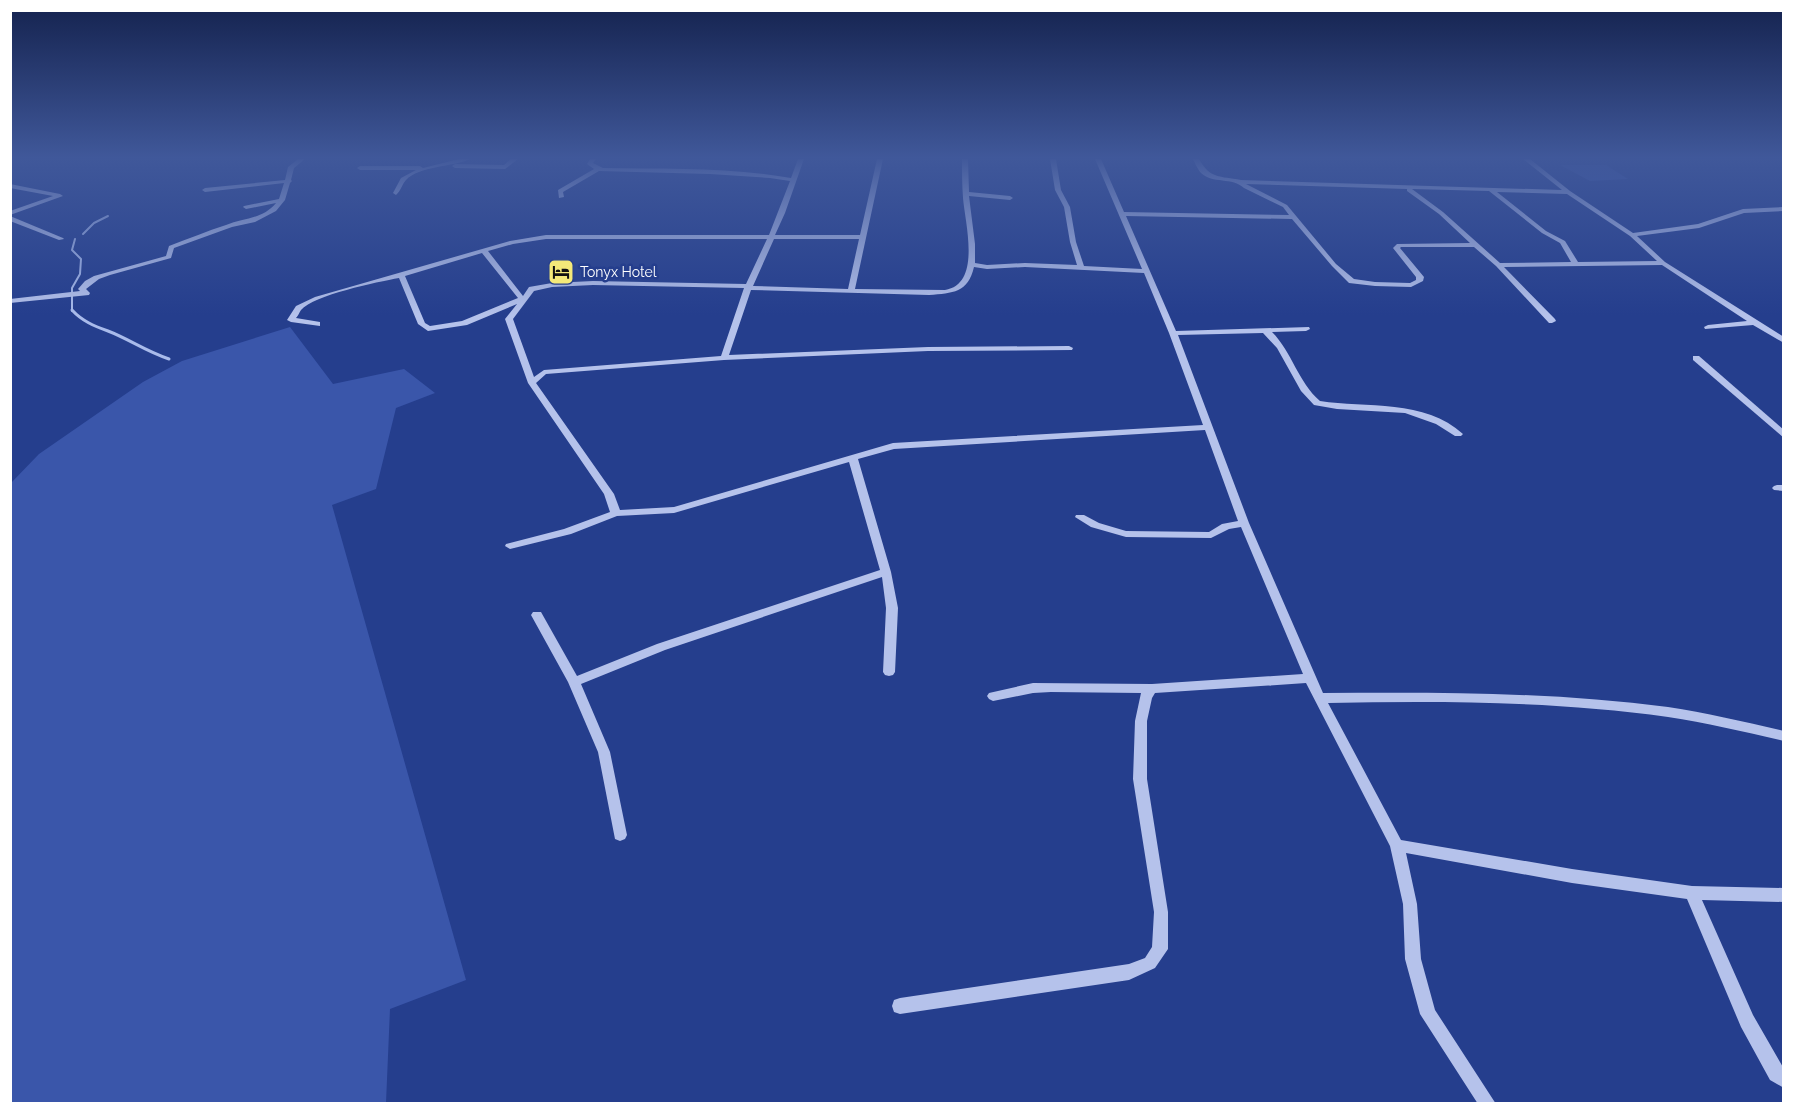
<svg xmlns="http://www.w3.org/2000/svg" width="1794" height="1114" font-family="Raleway,sans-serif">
<rect width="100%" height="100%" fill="#253e8d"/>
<g fill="#3a56aa">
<path d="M1560 165H1606L1628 179 1590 181Z"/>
<path d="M290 327 333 384 404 369 435 393 396 408 376 489 332 505 466 980 390 1009 386 1103H11V483L39 454 143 382 182 361Z"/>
</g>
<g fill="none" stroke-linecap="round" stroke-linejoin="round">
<g stroke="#a9bbeb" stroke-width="2">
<path d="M83 234 94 223 108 216"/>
<path d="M72 311V288L80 274 81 259 72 250 75 239"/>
</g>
<path stroke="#a9bbeb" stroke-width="3" d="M72 310C82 321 94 326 108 331 129 339 145 351 169 359"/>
<g fill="#b5c2eb" fill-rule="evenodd">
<path d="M298 159H305L294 168 291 180 292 181 290 183 285 200 276 211 255 222 232 227 174 248 171 258 110 275 99 279 86 289 90 293 89 295 10 303V299L80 291 78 289 85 281 94 276 166 256 169 246C188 239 207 231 226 225 244 218 263 219 276 203L246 209 243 207 244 206 279 199 284 183 205 192 202 190 205 188 285 180 288 167Z"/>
<path d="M459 159H470C453 167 419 166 406 180 402 184 401 191 396 195L393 193 401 178 416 170H360L357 168 360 166H420L423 168Z"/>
<path d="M511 159H518L505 169 455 168 452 166 455 164 504 165Z"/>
<path d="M590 159H596L593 163 603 168C666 169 730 167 791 178L798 159H804L785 213 775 235H860L877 159H883L855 289 945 290C982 284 965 223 963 198 962 185 962 172 962 159H968L969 192 1010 196 1013 198 1010 200 969 196 975 244V263L987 265 1025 263 1077 265 1070 242 1064 207 1055 190 1050 159H1056L1061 190 1070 207 1076 242 1084 266 1142 269 1095 159H1101L1124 212 1289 215 1283 207 1244 188C1233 177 1212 184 1201 173 1198 170 1195 163 1193 159H1199C1210 179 1220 176 1241 180L1562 190 1523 159H1530L1570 191 1633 233 1698 224 1743 209 1784 207V211L1744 213 1699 228 1637 236 1665 262 1784 337V343L1753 325 1705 329 1704 327 1708 325 1747 321 1662 265 1504 267 1555 319 1556 321 1552 323H1549L1496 266 1474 247H1401L1400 248 1424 277 1423 281 1411 287 1375 286 1349 283 1332 266 1292 219 1126 216 1176 331 1309 327 1310 329 1306 331 1272 332C1292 352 1298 382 1320 401 1366 408 1425 399 1463 434L1461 436H1455L1436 424 1405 413 1337 409 1314 405 1301 391 1277 348 1263 333 1178 335 1249 523 1323 693C1438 692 1553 692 1668 707 1707 713 1745 722 1784 731V741C1745 732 1707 723 1668 717 1555 701 1441 701 1328 703L1401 840 1572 869 1692 886 1784 888V902L1702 900 1753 1015 1784 1069V1088L1770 1080 1741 1027 1687 899 1572 883 1406 853 1417 904 1421 959 1435 1010 1496 1104H1478L1420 1014 1405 959 1403 904 1390 846 1306 683 1155 693 1152 698 1147 721V779L1168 912V949L1155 968 1129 980 900 1014 894 1012 892 1006 894 1000 900 998 1129 964 1145 958 1152 947 1154 912 1133 779 1135 721 1141 693 1051 692 1033 693 993 701 989 699 987 696 989 693 1033 683 1152 684 1303 674 1241 527 1229 529 1211 538 1126 537 1091 527 1075 517 1076 515H1084L1099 523 1126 531 1209 532 1222 524 1238 521 1205 430 894 449 858 459 891 572 898 608 895 672 893 675 889 676 885 675 883 672 886 608 882 577 665 650 581 684 610 752 627 835 625 839 620 841 615 839 598 752 568 682 531 615 533 612H541L577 676 657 644 880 570 849 462 674 513 617 516 571 534 510 549 505 546 506 544 564 529 610 512 604 494 528 383 505 319 517 304 467 325 428 331 418 324 399 278C377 282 314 295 301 310 299 313 298 316 296 318L320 322V326L291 322 287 320 296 306 315 297 510 241 546 235H769L790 181 770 178 710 174 599 171 563 192 564 197 559 198 558 190 594 169 587 164ZM1246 184 1407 189V191L1439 214 1470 243 1397 244 1393 248 1416 277V280L1410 283 1375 282 1354 279 1336 264 1287 205ZM1412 189 1489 191 1542 233 1560 243 1571 262 1500 263 1443 212ZM1497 192 1567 194 1630 236 1657 261 1578 262 1565 241 1546 231ZM546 239H767L746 284 593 281 552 283 529 287 523 296 488 251 513 244ZM774 239H859L848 289 753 286ZM482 253 518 298 462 321 430 326 425 323 405 276ZM974 267 987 269 1025 267 1144 273 1169 333 1203 425 893 443 674 507 620 510 614 494 536 383 546 374 724 360 928 351 1072 350 1073 348 1069 346 928 347 729 355 751 290 929 295C953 293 968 293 974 267ZM593 285 744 288 721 356 544 370 534 377 513 319 534 291 552 287Z"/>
<path d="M10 184 60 194 63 196 10 215V211L53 196 10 188Z"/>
<path d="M10 216 63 238 64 239 59 240 10 221Z"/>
<path d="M1693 356H1699L1784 430V438L1693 360Z"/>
<path d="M1777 485H1784V491L1774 490 1772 488 1774 486Z"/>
</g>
</g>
<linearGradient id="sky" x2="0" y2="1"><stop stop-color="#14224e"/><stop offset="0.5" stop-color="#40589a"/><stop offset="1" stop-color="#40589a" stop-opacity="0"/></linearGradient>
<rect width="1794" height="315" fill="url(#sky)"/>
<defs>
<g id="hotel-square" transform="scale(1.35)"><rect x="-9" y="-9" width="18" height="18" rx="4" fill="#f4e979" stroke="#253e8d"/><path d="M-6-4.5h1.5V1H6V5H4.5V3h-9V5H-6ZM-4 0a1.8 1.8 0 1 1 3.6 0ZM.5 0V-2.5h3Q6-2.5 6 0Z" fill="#111"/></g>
</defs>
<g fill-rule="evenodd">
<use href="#hotel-square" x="561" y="272"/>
</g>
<g text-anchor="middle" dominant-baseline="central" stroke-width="5" stroke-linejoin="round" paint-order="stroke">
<g font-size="14" fill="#fff" stroke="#253e8d" text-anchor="start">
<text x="580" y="272">Tonyx Hotel</text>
</g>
</g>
<rect width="1794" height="1114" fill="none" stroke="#ffffff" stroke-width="24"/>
</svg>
